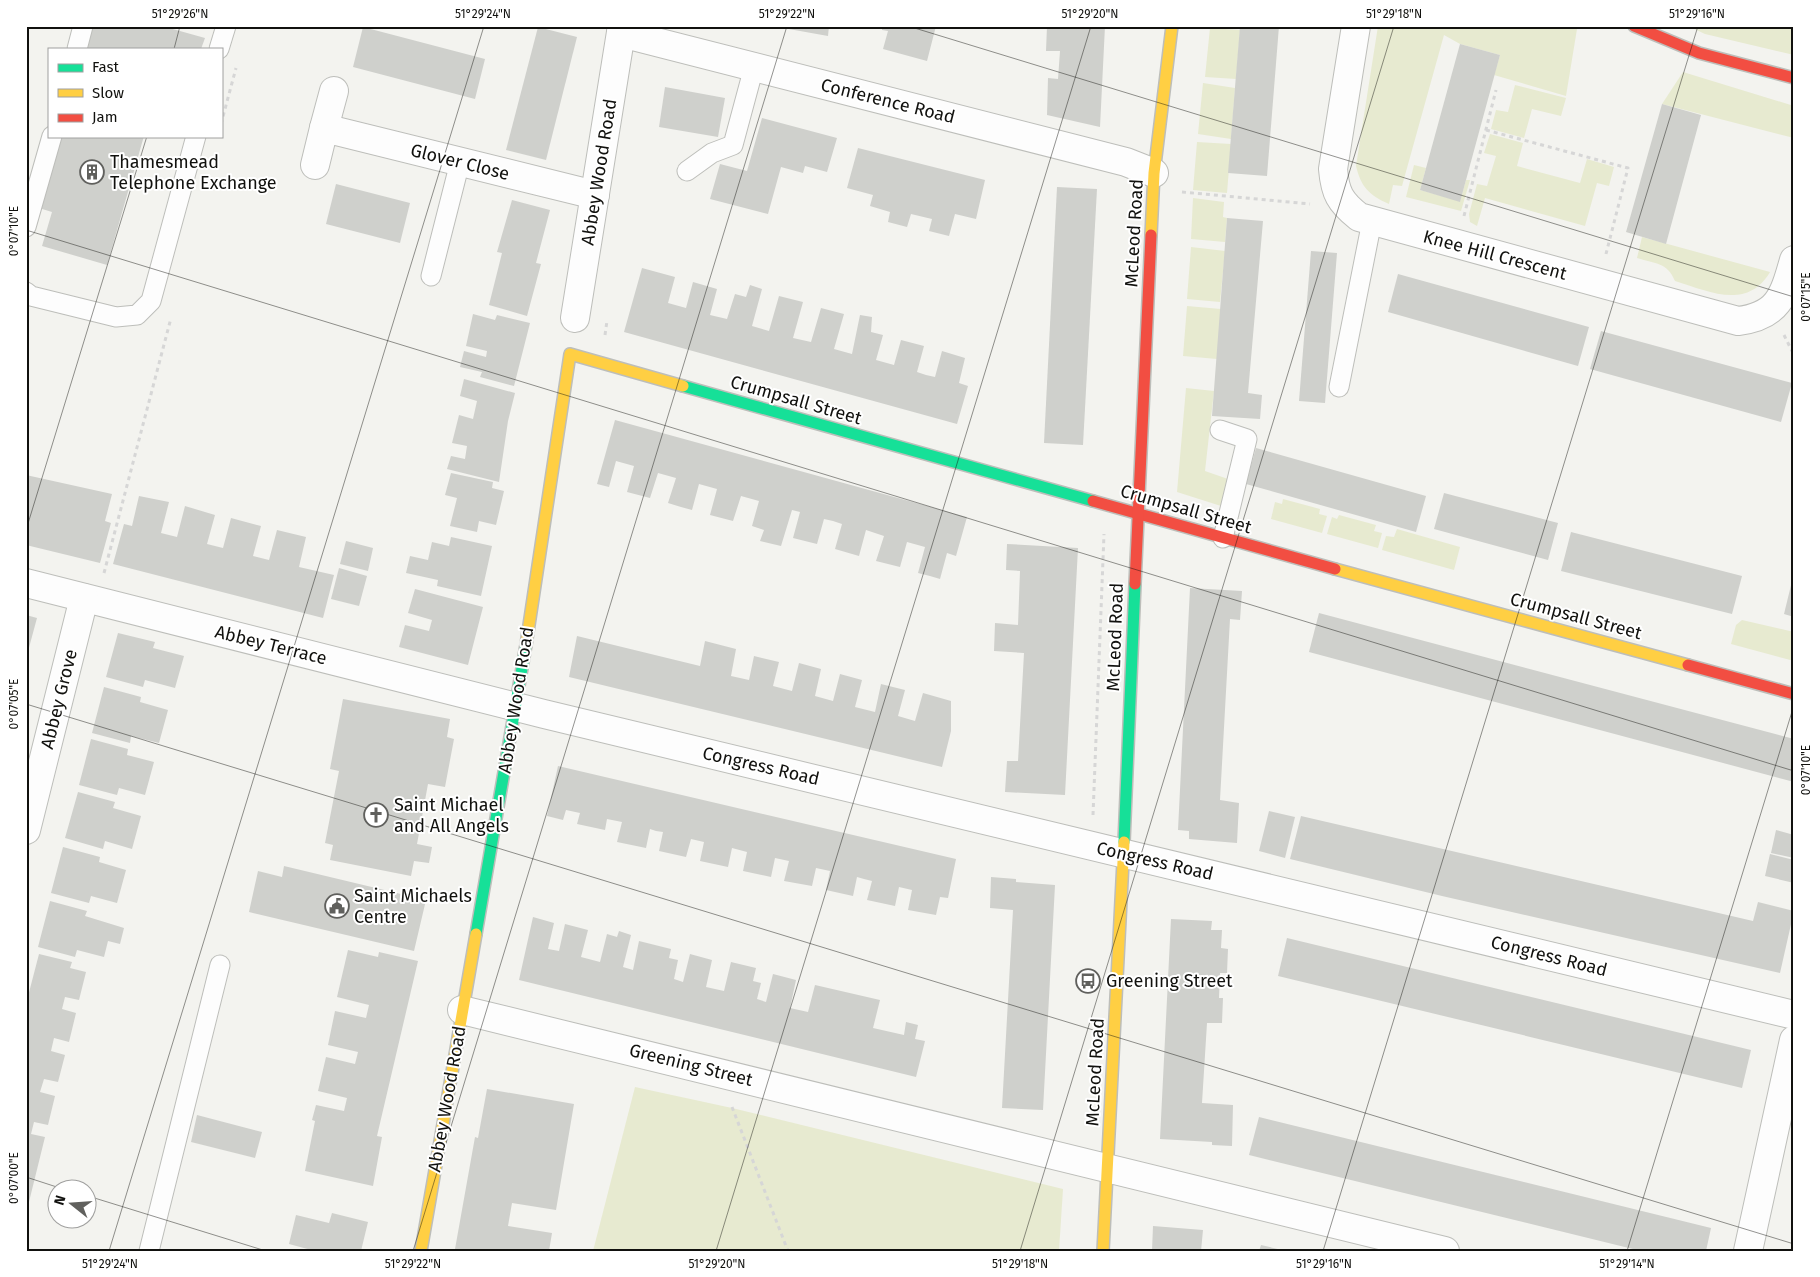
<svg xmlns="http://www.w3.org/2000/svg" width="1820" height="1277" font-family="'Fira Sans',sans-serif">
<rect width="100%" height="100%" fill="#f3f3ef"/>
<g fill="#e7ead0">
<path d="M1378 26H1571L1577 29 1566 96 1494 75 1500 55 1460 44 1444 35 1402 186 1393 185 1389 204C1369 195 1361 187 1356 166Z"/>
<path d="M1688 26H1794V55L1705 34Z"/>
<path d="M1210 28 1240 30 1236 79 1205 77Z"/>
<path d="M1683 72 1794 106V138L1662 104Z"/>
<path d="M1203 83 1235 88 1231 139 1198 134Z"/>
<path d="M1515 85 1566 98 1561 116 1532 109 1524 138 1491 129 1496 110 1508 112Z"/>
<path d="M1490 134 1523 143 1517 166 1580 183 1587 159 1614 167 1609 186 1597 183 1585 226 1485 198 1477 226 1470 222 1469 214 1477 184 1487 186 1496 156 1484 153Z"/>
<path d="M1197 142 1231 144 1227 193 1193 190Z"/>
<path d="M1414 165 1426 168 1420 190 1460 201 1466 180H1470L1461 211 1406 197Z"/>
<path d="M1193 198 1224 202 1223 217 1227 218 1225 242 1191 239Z"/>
<path d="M1642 237 1770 272C1747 311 1708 291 1675 281 1667 262 1656 264 1637 258Z"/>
<path d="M1191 247 1225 251 1220 302 1187 299Z"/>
<path d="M1187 306 1221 309 1217 359 1183 356Z"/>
<path d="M1186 388 1214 391 1205 471 1228 479 1221 506 1177 492Z"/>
<path d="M1283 499 1320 509 1319 514 1327 516 1322 533 1271 519 1275 502 1282 504Z"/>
<path d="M1339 515 1376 525 1374 531 1382 533 1378 548 1327 534 1332 517 1337 519Z"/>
<path d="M1397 529 1460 547 1454 570 1382 550 1386 536 1394 537Z"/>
<path d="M1742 620 1794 632V661L1731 644 1736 625Z"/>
<path d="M635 1087 732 1108 1063 1189 1059 1251H593Z"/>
</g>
<g fill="#cfd0cc">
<path d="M91 26H162L205 38 201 49H84Z"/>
<path d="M772 26H829L828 36Z"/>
<path d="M882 26H936L927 61 883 49 888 31 882 30Z"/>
<path d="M1047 26H1105L1100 127 1047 115 1048 78 1058 79 1060 51H1046Z"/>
<path d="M1240 26H1279L1267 176 1228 173Z"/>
<path d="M363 27 485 59 475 99 353 67Z"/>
<path d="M538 27 577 37 546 160 506 150Z"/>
<path d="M1460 44 1500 55 1460 202 1420 190Z"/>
<path d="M665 87 725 98 718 137 659 127Z"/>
<path d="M1662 104 1701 115 1666 244 1626 232Z"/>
<path d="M762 118 837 138 827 172 805 166 803 173 781 167 768 214 710 199 720 164 747 171Z"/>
<path d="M60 136H144L107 265 42 246 52 212 39 208Z"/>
<path d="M858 148 985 180 976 219 955 214 949 236 929 231 932 219 911 214 907 227 888 222 890 212 870 206 873 195 847 188Z"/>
<path d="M336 184 410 203 400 243 326 224Z"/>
<path d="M1057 187 1097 189 1083 445 1044 443Z"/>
<path d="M512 200 550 210 536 263 541 264 527 316 489 305 502 253 497 252Z"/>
<path d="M1227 218 1263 221 1248 393 1262 395 1260 419 1212 416Z"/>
<path d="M1311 251 1337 253 1325 403 1299 401Z"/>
<path d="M642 268 675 277 668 303 686 308 693 282 717 289 710 315 727 319 735 294 746 297 750 285 762 289 752 326 769 331 779 296 803 302 793 338 811 342 821 308 844 314 834 349 852 354 860 315 872 317 871 332 883 335 876 360 894 365 901 340 924 346 917 372 926 375 935 377 942 351 965 358 959 383 968 386 957 424 624 332Z"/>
<path d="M1398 274 1589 327 1578 366 1388 312Z"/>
<path d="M473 314 495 320 497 315 530 323 514 386 480 377 482 372 460 367 464 351 486 357 487 351 466 346Z"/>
<path d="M1601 331 1792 383 1781 422 1590 369Z"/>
<path d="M464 379 515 393 508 421 499 482 447 469 451 456 465 459 467 446 452 443 459 415 473 419 477 401 460 396Z"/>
<path d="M615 420 967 517 956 556 947 553 940 579 930 576 918 573 925 547 907 542 900 567 876 561 884 536 866 530 859 556 835 549 842 524 833 521 824 519 817 544 793 538 800 512 792 510 781 546 760 541 764 530 752 526 759 501 741 496 733 521 710 515 717 489 699 484 692 510 681 507 668 503 676 478 658 473 650 498 627 492 634 466 616 461 609 487 597 484Z"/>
<path d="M1256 448 1426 496 1416 532 1246 484Z"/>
<path d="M451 473 493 482 492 488 504 491 496 525 479 521 477 532 450 526 457 498 445 495Z"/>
<path d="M26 475 112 494 105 521 111 523 100 563 26 545Z"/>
<path d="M1444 493 1558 523 1548 560 1434 529Z"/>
<path d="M139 496 169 502 161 533 177 537 185 506 215 515 207 544 223 548 231 518 261 526 253 556 269 560 277 530 306 537 299 567 334 575 323 618 113 564 124 524 132 526Z"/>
<path d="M1571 532 1742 576 1732 614 1561 571Z"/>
<path d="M451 537 492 546 481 596 437 586 438 580 406 573 410 556 428 560 432 542 449 546Z"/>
<path d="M346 541 373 548 368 571 340 564Z"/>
<path d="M1007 544 1078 548 1065 795 1005 792 1007 761H1018L1024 653 994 651 995 623 1018 625 1020 571 1006 570Z"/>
<path d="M339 568 367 576 359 606 331 599Z"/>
<path d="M1793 577H1794V617L1784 614Z"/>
<path d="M1190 588 1242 591 1240 620 1230 619 1220 800 1239 803 1237 843 1189 839V831L1178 830Z"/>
<path d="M415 589 483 607 468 665 399 647 405 625 429 631 432 620 408 613Z"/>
<path d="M1319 613 1794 739V782L1309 652Z"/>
<path d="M26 615 37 618 27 655H26Z"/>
<path d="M118 633 155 642 153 648 184 656 175 688 145 680 143 687 106 677Z"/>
<path d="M577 636 700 666 705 641 736 649 731 676 749 680 754 656 779 662 773 686 792 691 799 663 821 669 815 696 833 701 840 674 862 680 855 707 875 712 881 684 905 690 898 716 915 721 923 693 951 701V731L942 767 569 677Z"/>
<path d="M104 687 141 697 140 702 168 710 159 743 131 736 130 743 92 733Z"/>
<path d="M343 699 450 719 447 737 454 739 445 787 428 784 417 844 432 847 429 863 414 861 411 876 330 860 333 845 325 843 339 771 330 769Z"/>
<path d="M91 739 128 749 127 755 154 762 145 795 119 788 117 795 79 785Z"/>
<path d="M558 766 956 859 948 898 940 897 936 915 908 910 912 890 899 887 895 906 867 900 872 881 864 879 857 877 853 896 826 890 830 871 816 868 812 886 784 881 789 861 775 858 771 877 743 871 747 852 732 848 728 867 700 861 704 842 691 839 686 857 659 851 663 832 656 831 650 829 646 848 617 842 622 822 607 819 605 830 577 824 580 813 566 810 563 820 547 816Z"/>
<path d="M78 792 115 802 113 808 141 816 132 849 105 841 103 849 65 838Z"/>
<path d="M1269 811 1295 817 1285 858 1259 851Z"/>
<path d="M1301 816 1753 921 1758 902 1794 911 1780 973 1442 896 1290 859Z"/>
<path d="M1776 830 1794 835V858L1771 853Z"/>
<path d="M63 847 100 857 99 862 126 870 117 903 91 896 89 903 51 893Z"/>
<path d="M1770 854 1794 860V883L1765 876Z"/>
<path d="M284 866 426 900 414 951 249 912 258 871 282 877Z"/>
<path d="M991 877 1016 879V882L1055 885 1043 1110 1002 1108 1013 910 990 908Z"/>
<path d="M50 901 87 911 85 916 124 928 120 944 108 941 104 957 77 950 75 957 38 947Z"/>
<path d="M533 917 554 923 548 949 559 951 565 924 588 930 581 957 600 962 607 934 617 937 619 931 631 935 623 967 633 970 639 941 671 949 669 958 678 960 674 979 683 982 690 954 712 960 706 987 724 991 731 962 756 968 753 981 761 983 757 999 766 1002 773 974 796 980 790 1008 808 1012 815 985 880 1000 873 1028 904 1035 906 1022 918 1025 915 1039 925 1041 916 1077 519 980Z"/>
<path d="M1171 919 1212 921 1211 930H1222L1221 948 1228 949 1227 973H1220L1219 998H1223L1222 1023H1207L1202 1103 1233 1105 1232 1146 1212 1145V1142L1160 1139Z"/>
<path d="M1287 938 1751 1050 1742 1088 1278 976Z"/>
<path d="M348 950 378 957 379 952 418 961 377 1136 382 1137 373 1186 305 1171 315 1121 312 1120 316 1105 344 1111 347 1098 318 1091 326 1057 355 1064 358 1052 328 1045 335 1011 366 1018 369 1005 337 997Z"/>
<path d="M39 954 72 962 70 968 86 972 79 1000 65 997 62 1009 76 1013 69 1042 54 1038 51 1051 65 1055 58 1082 44 1079 40 1092 55 1096 48 1125 34 1122 31 1134 45 1137 27 1210 26 1004Z"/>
<path d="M487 1089 574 1104 556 1210 512 1203 508 1226 552 1233 549 1251H459L455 1249 475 1137 478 1138Z"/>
<path d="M197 1115 262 1132 255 1158 191 1142Z"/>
<path d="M1259 1117 1711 1228 1706 1251H1641L1249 1155Z"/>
<path d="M332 1213 368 1222 361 1251H315L289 1244 296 1215 329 1223Z"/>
<path d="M1153 1226 1203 1230 1201 1251H1152Z"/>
<path d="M1261 1245 1282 1250V1251H1259Z"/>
</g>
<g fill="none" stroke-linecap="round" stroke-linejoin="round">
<g stroke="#bdbeba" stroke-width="21">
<g id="lane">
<path d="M77 49 83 26"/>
<path d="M219 49 226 26"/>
<path d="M687 171 712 153 733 145 754 67"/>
<path d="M26 227 52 136"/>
<path d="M431 276 460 162"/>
<path d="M26 292 31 296 116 317 137 315 151 301 196 136"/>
<path d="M1339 387 1372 221"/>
<path d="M1220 430 1247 439 1223 538"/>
<path d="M149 1251 220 965"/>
</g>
</g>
<g stroke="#bdbeba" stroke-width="30">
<g id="street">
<path d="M1356 26 1333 169C1335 193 1340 202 1359 217L1738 321C1779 316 1784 295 1794 260"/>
<path d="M621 33 1126 162 1154 173"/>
<path d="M324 128 334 91"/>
<path d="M315 165 324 128 595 195"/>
<path d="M575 318 622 26"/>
<path d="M26 583 544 714 1794 1015"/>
<path d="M26 830 84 598"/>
<path d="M462 1010 1445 1251"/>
<path d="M1748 1251 1794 1040"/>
</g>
</g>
<g stroke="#bdbeba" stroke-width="14">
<g id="fast">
<path d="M683 386 1093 501"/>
<path d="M1124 842 1135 584"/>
<path d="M476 934 526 645"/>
</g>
</g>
<g stroke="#bdbeba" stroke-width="14">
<g id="slow">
<path d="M1151 235 1154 173 1172 26"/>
<path d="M1335 569 1688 665"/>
<path d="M526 645 570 354 683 386"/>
<path d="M421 1251 476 934"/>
<path d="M1103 1251 1124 842"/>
</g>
</g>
<g stroke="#bdbeba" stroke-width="14">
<g id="jam">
<path d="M1634 26 1699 53 1794 78"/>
<path d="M1093 501 1335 569"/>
<path d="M1135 584 1151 235"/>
<path d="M1688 665 1794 694"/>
</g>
</g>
<g stroke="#d6d6d6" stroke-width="3" stroke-dasharray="4 4" stroke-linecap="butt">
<path d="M221 124 236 68"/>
<path d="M1486 130 1628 168 1606 254"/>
<path d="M1182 192 1310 204"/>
<path d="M1464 216 1496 90"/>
<path d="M605 335 607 321"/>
<path d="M1784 335 1794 355"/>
<path d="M104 573 171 318"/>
<path d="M1093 815 1104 534"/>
<path d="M732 1107 788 1251"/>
</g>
<use href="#lane" stroke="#fdfdfd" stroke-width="19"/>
<use href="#street" stroke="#fdfdfd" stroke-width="28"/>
<use href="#fast" stroke="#16e098" stroke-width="11"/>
<use href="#slow" stroke="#ffcf43" stroke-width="11"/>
<use href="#jam" stroke="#f24e42" stroke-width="11"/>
</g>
<path fill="none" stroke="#11110e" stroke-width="1" stroke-opacity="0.45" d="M908 26 1794 297M174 49 180 26M26 230 1794 771M26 530 147 136M26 704 1794 1244M26 1177 66 1190M88 1196 266 1251M109 1251 484 26M413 1251 787 26M716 1251 1091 26M1020 1251 1394 26M1323 1251 1698 26M1627 1251 1794 705"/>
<defs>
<g id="building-ring" transform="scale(1.25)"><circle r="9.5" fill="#fff" stroke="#60605d" stroke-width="1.5"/><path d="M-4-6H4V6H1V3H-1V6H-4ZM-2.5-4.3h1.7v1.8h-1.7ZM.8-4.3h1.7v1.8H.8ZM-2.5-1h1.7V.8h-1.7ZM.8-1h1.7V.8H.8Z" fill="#60605d"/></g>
<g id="church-ring" transform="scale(1.25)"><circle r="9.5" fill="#fff" stroke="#60605d" stroke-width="1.5"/><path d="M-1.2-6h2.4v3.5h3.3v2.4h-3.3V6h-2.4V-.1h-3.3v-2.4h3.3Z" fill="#60605d"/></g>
<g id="civic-ring" transform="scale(1.25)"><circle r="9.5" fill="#fff" stroke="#60605d" stroke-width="1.5"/><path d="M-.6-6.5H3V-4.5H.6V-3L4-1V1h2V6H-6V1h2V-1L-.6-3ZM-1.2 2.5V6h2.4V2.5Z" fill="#60605d"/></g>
<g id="bus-ring" transform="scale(1.25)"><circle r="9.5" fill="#fff" stroke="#60605d" stroke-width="1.5"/><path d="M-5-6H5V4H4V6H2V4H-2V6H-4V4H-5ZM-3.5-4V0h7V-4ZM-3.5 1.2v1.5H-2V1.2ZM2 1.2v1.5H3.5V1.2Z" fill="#60605d"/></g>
</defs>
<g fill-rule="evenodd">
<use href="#building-ring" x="92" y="172"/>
<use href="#church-ring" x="376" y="815"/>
<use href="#civic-ring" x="337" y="906"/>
<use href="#bus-ring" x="1088" y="981"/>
</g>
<g text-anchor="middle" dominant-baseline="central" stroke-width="4" stroke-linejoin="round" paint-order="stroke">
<g font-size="18" fill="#11110e" stroke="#fff">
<text transform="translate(888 101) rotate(14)">Conference Road</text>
<text transform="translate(460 162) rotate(14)">Glover Close</text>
<text transform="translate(599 172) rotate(-81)">Abbey Wood Road</text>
<text transform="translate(1134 233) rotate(-87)">McLeod Road</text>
<text transform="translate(1495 255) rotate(15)">Knee Hill Crescent</text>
<text transform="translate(796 400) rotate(16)">Crumpsall Street</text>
<text transform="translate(1186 509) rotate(16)">Crumpsall Street</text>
<text transform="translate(1576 616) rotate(15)">Crumpsall Street</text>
<text transform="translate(1115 637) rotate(-88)">McLeod Road</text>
<text transform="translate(271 645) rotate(14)">Abbey Terrace</text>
<text transform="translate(59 699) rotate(-76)">Abbey Grove</text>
<text transform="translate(516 700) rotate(-81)">Abbey Wood Road</text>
<text transform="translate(761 766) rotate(13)">Congress Road</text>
<text transform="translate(1155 861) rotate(13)">Congress Road</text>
<text transform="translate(1549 956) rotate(14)">Congress Road</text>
<text transform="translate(691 1065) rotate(14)">Greening Street</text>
<text transform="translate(1095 1072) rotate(-87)">McLeod Road</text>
<text transform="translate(447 1099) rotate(-80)">Abbey Wood Road</text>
</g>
<g font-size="18" fill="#11110e" stroke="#fff" text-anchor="start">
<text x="110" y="162">Thamesmead<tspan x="110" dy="21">Telephone Exchange</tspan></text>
<text x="394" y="805">Saint Michael<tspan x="394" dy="21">and All Angels</tspan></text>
<text x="354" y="896">Saint Michaels<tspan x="354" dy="21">Centre</tspan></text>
<text x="1106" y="981">Greening Street</text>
</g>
</g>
<rect width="1820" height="1277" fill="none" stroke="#ffffff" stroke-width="55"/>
<rect x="48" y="48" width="175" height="90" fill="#ffffff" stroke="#a0a09f"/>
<rect x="58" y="64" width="25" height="8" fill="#16e098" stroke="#a0a09f"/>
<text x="92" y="72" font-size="15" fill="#11110e">Fast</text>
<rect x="58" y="89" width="25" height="8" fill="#ffcf43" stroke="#a0a09f"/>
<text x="92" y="98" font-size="15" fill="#11110e">Slow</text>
<rect x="58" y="114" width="25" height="8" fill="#f24e42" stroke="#a0a09f"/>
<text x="92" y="122" font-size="15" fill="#11110e">Jam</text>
<g transform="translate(72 1204) rotate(287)"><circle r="24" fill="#ffffff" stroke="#a0a09f"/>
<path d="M0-4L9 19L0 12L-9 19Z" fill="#60605d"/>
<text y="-8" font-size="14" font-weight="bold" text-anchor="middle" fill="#11110e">N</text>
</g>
<rect x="28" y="28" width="1764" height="1222" fill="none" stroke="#11110e" stroke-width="2"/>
<g font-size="12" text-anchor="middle" fill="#11110e">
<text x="180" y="18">51°29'26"N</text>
<text x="483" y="18">51°29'24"N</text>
<text x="787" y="18">51°29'22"N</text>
<text x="1090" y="18">51°29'20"N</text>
<text x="1394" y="18">51°29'18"N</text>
<text x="1697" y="18">51°29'16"N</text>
<text transform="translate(14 231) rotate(-90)" y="4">0°07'10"E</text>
<text transform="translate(1806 297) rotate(-90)" y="4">0°07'15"E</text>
<text transform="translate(14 704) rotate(-90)" y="4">0°07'05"E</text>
<text transform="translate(1806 770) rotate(-90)" y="4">0°07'10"E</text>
<text transform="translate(14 1178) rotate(-90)" y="4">0°07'00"E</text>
<text x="110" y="1268">51°29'24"N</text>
<text x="413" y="1268">51°29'22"N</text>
<text x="717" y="1268">51°29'20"N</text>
<text x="1020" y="1268">51°29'18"N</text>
<text x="1324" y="1268">51°29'16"N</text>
<text x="1627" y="1268">51°29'14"N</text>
</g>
</svg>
